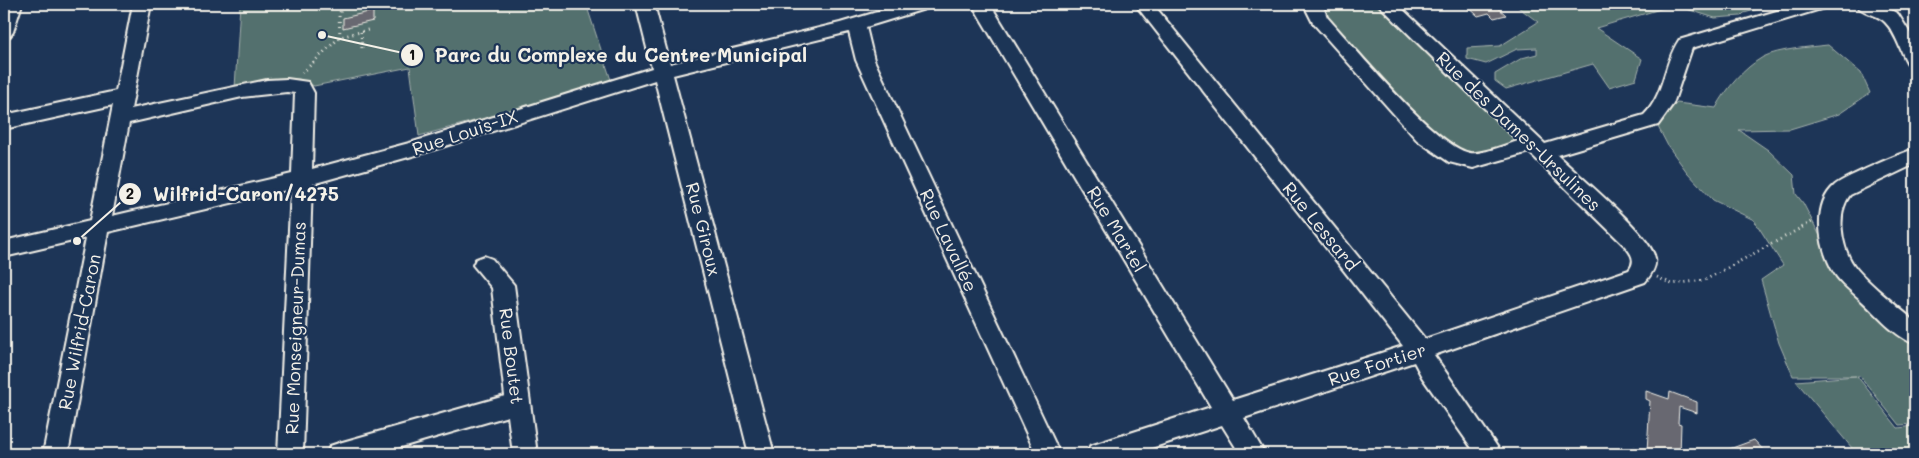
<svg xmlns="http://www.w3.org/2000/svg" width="1919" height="458" font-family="Mali,sans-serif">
<rect width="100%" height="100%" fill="#1d3557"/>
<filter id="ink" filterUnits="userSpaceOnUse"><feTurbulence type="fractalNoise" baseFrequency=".02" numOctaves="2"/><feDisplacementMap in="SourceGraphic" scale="10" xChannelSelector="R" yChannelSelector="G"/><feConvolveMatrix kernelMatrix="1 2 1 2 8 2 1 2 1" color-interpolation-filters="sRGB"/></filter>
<g filter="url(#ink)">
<g fill="#53706e" stroke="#a4b0ab">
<path d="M240 4H586L612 83 419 136 410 67 314 86 299 79H277L235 88Z"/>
<path d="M1317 4H1387L1534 144 1478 159 1442 148 1315 9Z"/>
<path d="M1514 4H1564L1568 6 1576 4H1778L1744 13 1741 16 1715 18 1674 5 1596 28 1642 59 1636 79 1609 87 1593 64 1506 89 1495 81V74L1522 58 1537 54V48L1517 49 1486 64 1467 59V48L1500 46 1538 22Z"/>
<path d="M1828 45 1861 73 1870 93 1839 114 1790 129 1739 130 1768 150 1794 175 1796 194 1803 203 1833 261 1885 320 1915 338V424L1899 425 1860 376H1857L1898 428 1915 426V454H1857L1796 381 1856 376H1793L1779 343 1761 280 1783 265 1754 220 1713 200 1687 172 1668 146 1656 123 1677 103 1716 108C1726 89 1744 68 1763 57 1779 49 1810 47 1828 45Z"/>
</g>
<g fill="#676871" stroke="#f4f1e8">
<path d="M1465 4H1494L1506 15 1494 18 1489 13 1478 16Z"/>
<path d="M373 11V21L343 28V18Z"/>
<path d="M1646 391 1669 399 1670 392 1697 402V413L1679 407 1678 423 1681 424 1680 454H1633L1634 447 1647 451 1650 401 1646 399Z"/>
<path d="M1754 440 1767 454H1716Z"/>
</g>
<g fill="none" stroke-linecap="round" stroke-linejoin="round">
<g stroke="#f4f1e8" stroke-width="4">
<g id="minor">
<path d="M4 4H22L13 32 10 36 4 38Z"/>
<path d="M133 4H151L131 109 267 80 287 79 308 82 314 93 312 169 413 142 652 68 636 4H654L670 64 840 23 904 4H931L928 8 866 27 874 60 1060 454H1036L856 60 849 32 673 75 774 454H749L655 80 423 153 312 184 303 454H278L291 189 108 232 68 454H43L86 238 4 257V241L90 221 113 105 4 129V115L116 91ZM287 92 295 93 292 174 112 216 129 123 242 97Z"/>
<path d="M972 4H990L1233 400 1403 346 1135 4H1153L1425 339 1629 270C1637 260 1631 253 1624 245L1529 152 1473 168 1449 162 1417 140 1313 23 1306 9 1308 4H1326L1324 9 1327 17C1354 47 1435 146 1470 153 1481 155 1506 145 1518 141L1378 4H1397L1545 144 1644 115C1665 94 1663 64 1679 40L1800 4H1827L1824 8 1692 48 1673 104 1658 125 1557 155C1578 175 1650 234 1655 258 1657 267 1650 276 1645 282L1434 355 1502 454H1476L1422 377 1414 362 1244 418 1265 454H1240L1222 425 1133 454H1087L1090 446 1211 407Z"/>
<path d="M1855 4H1881L1898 14 1915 41V66L1908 64C1900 51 1897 34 1885 22 1877 14 1861 13 1855 4Z"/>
<path d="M1915 149V164L1850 195C1836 213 1841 246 1853 264 1862 278 1901 310 1915 321V344C1894 336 1878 316 1862 301 1854 293 1844 286 1837 277 1820 254 1810 206 1835 185 1845 177 1901 153 1915 149Z"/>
<path d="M484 256 492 259 514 285 537 454H513L508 416 377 454H327L330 446 339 443 505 396 492 288 473 265 476 259Z"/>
</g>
</g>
<g stroke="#f4f1e8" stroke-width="3" stroke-dasharray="1 4" stroke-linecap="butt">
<path d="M361 32 362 49"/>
<path d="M340 37 339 15 343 4"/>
<path d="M302 73 340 37 368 30"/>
<path d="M1657 277 1672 284 1705 280 1814 221"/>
</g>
<use href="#minor" fill="#1d3557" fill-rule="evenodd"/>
</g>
</g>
<g text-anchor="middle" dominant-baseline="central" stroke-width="4.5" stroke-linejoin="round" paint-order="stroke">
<g font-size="18" fill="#f4f1e8" stroke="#1d3557">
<text transform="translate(1519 131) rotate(44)">Rue des Dames-Ursulines</text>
<text transform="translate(465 132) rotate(-18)">Rue Louis-IX</text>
<text transform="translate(1321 226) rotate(51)">Rue Lessard</text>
<text transform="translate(704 229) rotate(76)">Rue Giroux</text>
<text transform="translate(1117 229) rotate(59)">Rue Martel</text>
<text transform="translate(949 240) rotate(65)">Rue Lavallée</text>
<text transform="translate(295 328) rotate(-88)">Rue Monseigneur-Dumas</text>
<text transform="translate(79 332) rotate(-79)">Rue Wilfrid-Caron</text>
<text transform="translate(512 356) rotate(83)">Rue Boutet</text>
<text transform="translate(1377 364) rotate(-18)">Rue Fortier</text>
</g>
</g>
<path fill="none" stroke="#f4f1e8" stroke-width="2" d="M322 35L412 55M77 241L130 194"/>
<g fill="#f4f1e8" stroke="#1d3557" stroke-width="2">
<circle cx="322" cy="35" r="5"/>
<circle cx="77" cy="241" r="5"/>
<circle cx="412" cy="55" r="12"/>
<circle cx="130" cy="194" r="12"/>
</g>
<g font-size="15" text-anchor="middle" font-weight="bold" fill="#111">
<text x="412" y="60">1</text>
<text x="130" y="199">2</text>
</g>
<g font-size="19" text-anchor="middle" font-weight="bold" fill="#f4f1e8" stroke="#1d3557" stroke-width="4.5" stroke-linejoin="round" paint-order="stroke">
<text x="621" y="62">Parc du Complexe du Centre Municipal</text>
<text x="246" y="201">Wilfrid-Caron/4275</text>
</g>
<rect width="1919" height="458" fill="none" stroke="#1d3557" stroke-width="20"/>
<rect x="10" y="10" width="1899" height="438" fill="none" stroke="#f4f1e8" stroke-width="2" filter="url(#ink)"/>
</svg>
